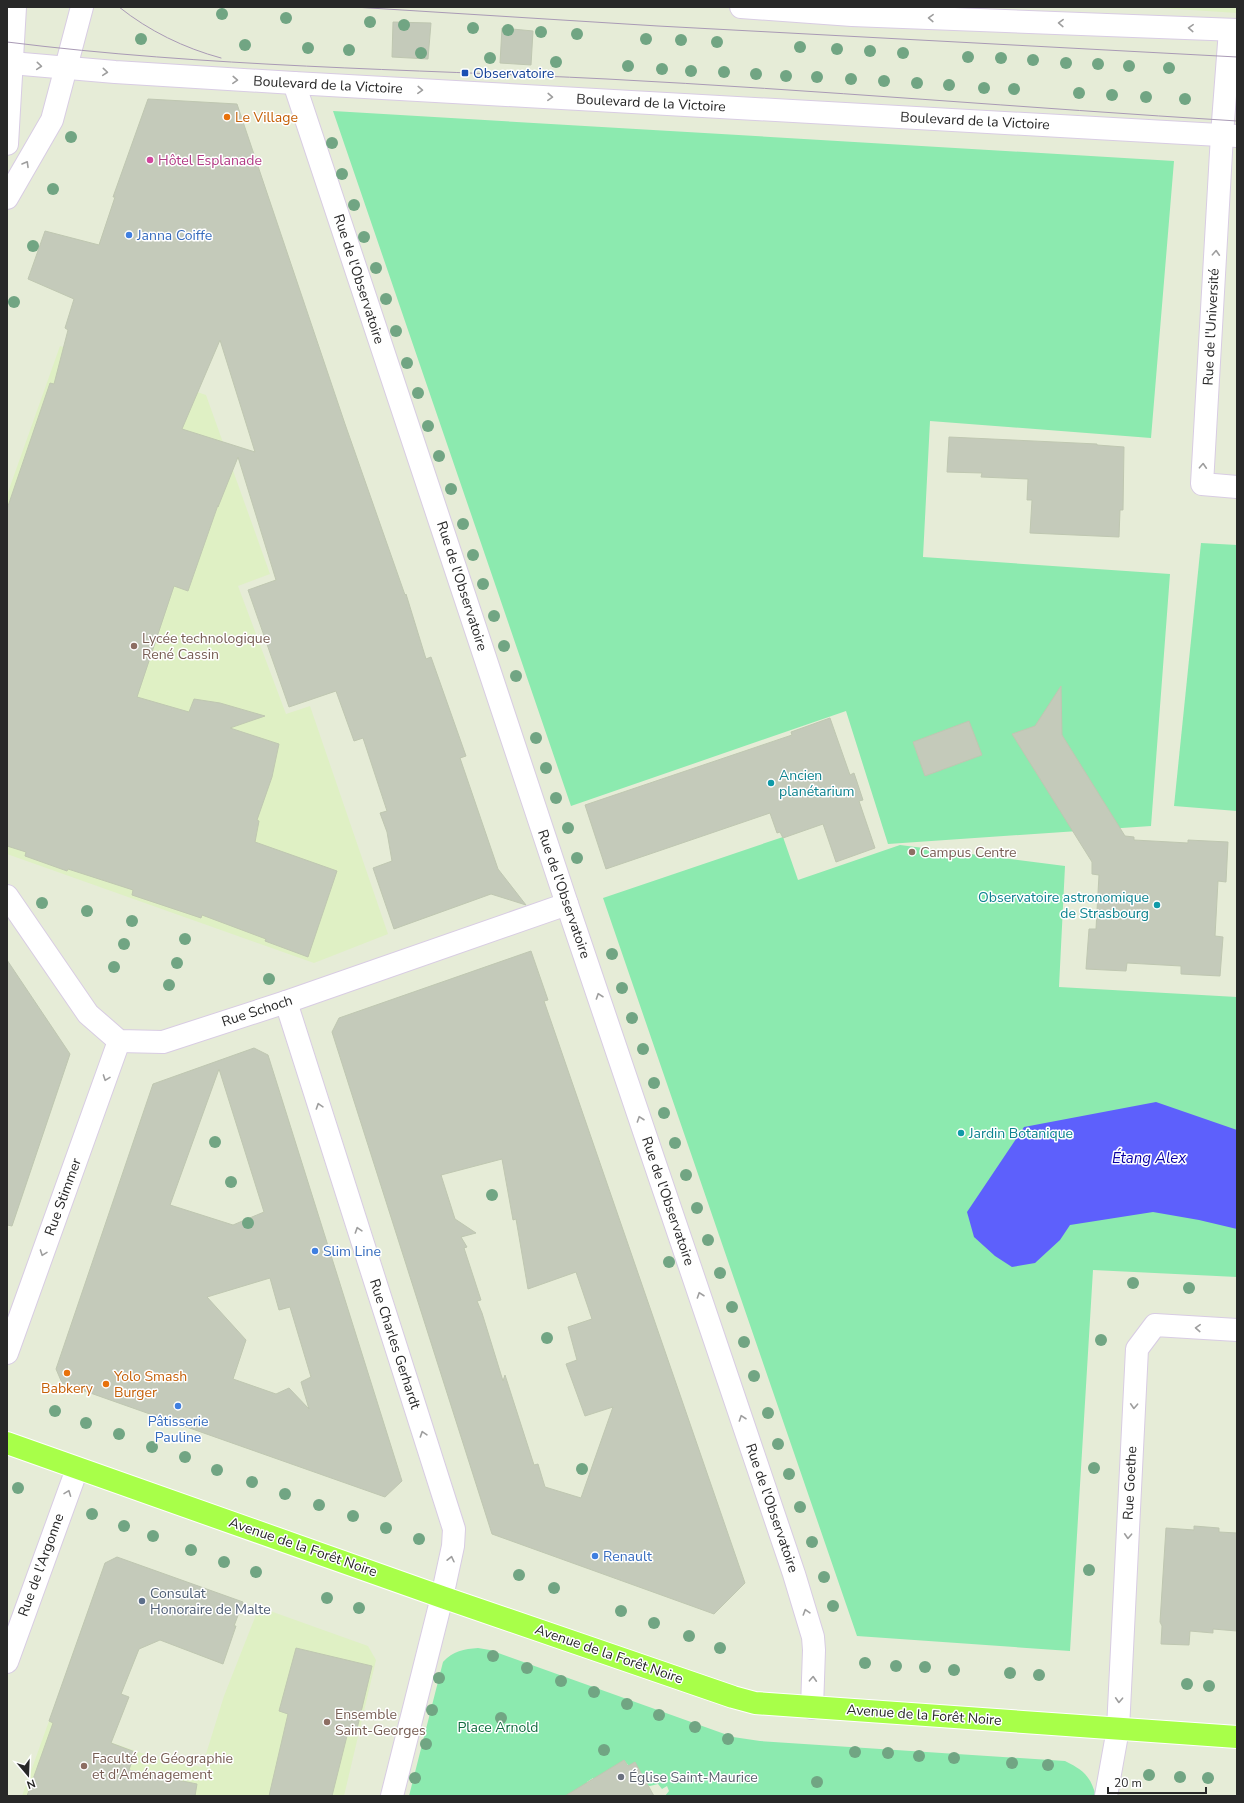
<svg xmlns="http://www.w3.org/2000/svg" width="1244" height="1803" font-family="'Nunito Sans',sans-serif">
<rect width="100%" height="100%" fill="#e6ecd7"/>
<g fill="#dff0c4">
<path d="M1145 7H1237V13Z"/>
<path d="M60 346 206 395 270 574 238 586 286 714 310 706 388 934 314 963 7 854V495Z"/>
<path d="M259 1607 368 1646 376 1660 344 1796H22L49 1721 159 1759 202 1767 224 1696Z"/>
</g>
<g fill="#8ceaaf">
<path d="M333 111 1174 161 1151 438 930 421 923 557 1170 574 1151 826 888 844 846 711 571 806Z"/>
<path d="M1201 543 1237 545V811L1174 806Z"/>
<path d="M783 837 798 880 900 845 1065 866 1059 987 1237 997V1277L1093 1270 1070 1651 857 1636 603 898Z"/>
<path d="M478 1648 490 1650 733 1737 760 1741 1065 1761C1083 1770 1090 1775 1096 1796H665L669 1791 667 1786 662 1789 658 1784 650 1786 642 1784 635 1762 629 1766 624 1760 618 1764 621 1769 597 1784 593 1778 587 1782 591 1788 586 1796H409L443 1662C453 1651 464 1649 478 1648Z"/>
</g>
<path fill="#5d60fc" d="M1156 1102 1237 1130V1229L1199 1220 1153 1212 1070 1225 1060 1240 1035 1263 1012 1267 995 1256 974 1237 967 1212 1024 1127Z"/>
<g fill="#c4caba" stroke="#bfc7b1" fill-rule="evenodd">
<path d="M393 22 431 23 428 59 392 57Z"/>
<path d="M502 28 533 31 531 65 500 63Z"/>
<path d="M148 99 237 104 345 424 405 595 406 594 426 659 431 657 466 756 460 758 498 869 526 905 491 894 394 929 373 868 392 861 387 832 380 813 387 811 363 738 354 741 336 691 289 707 248 590 276 580 238 457 218 507V505L188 591 174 586 137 697 189 712 194 699 220 703 265 716 230 728 279 744 272 777 257 820 259 821 255 842 337 871 308 957 265 941 266 939 202 915 201 918 132 895 133 890 68 869 67 871 25 856 26 852 7 846V509L50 383 54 384 68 330 65 328 74 299 28 279 45 231 99 245 115 197H113ZM220 340 255 452 182 429Z"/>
<path d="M949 437 1097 444V445L1124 447 1123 510H1120L1119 537 1030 533 1032 500H1027L1028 479 981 477 982 473 947 472Z"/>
<path d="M1061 686 1062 735 1125 836 1134 837V840L1188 843V840L1228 842 1226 882 1218 881 1215 936 1223 937 1220 976 1181 974V966L1127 963 1126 971 1086 969 1089 929H1096L1099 875 1092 874V862L1012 734 1035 726Z"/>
<path d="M830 718 850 775 854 773 863 800 859 801 875 848 836 862 823 824 783 838 780 832 777 833 770 813 606 869 585 805 792 735 791 732Z"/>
<path d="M969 721 982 755 925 776 913 742Z"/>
<path d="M531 951 548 1000 544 1001 745 1583 714 1614 492 1534 332 1032 339 1018ZM502 1159 513 1220 516 1219 528 1289 576 1272 592 1319 568 1327 577 1360 566 1364 585 1416 613 1407 581 1498 545 1487 538 1464 534 1465 505 1375 503 1381 482 1313 477 1301 481 1300 464 1248 467 1247 461 1237 476 1233 455 1219 441 1175Z"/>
<path d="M7 960 70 1054 12 1226 7 1225Z"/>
<path d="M254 1048 268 1055 402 1481 385 1497 62 1383 56 1369 153 1084ZM219 1069 264 1212 233 1225 170 1205ZM270 1278 279 1310 290 1307 311 1377 301 1382 309 1409 289 1388 276 1394 233 1379 246 1340 207 1297Z"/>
<path d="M1194 1526 1219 1528V1532L1237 1533V1631L1213 1629V1633L1190 1631 1189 1645 1161 1644 1162 1626 1160 1622 1166 1528 1194 1530Z"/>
<path d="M117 1557 243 1602 234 1626H236L223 1664 160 1640 139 1649 121 1694 129 1697 111 1743 135 1752 129 1770 197 1784 195 1796H27L53 1723 49 1721 105 1563Z"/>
<path d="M296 1648 372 1666 357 1729 349 1728 332 1796H269L288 1714 279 1711Z"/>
<path d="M624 1760 628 1766 635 1762 654 1796H565Z"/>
</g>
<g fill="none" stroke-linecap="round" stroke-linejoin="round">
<g stroke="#d8cce3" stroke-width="24">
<g id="street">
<path d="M294 83 567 904 794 1574 813 1637 814 1650 812 1708"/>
<path d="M1222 135 1202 484 1237 487"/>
<path d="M7 896 88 1014 119 1041 163 1042 286 1002 567 904"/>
<path d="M286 1002 454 1529 453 1546 442 1597 392 1796"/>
<path d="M7 1353 119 1041"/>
<path d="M7 1662 77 1469"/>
<path d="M1106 1796 1118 1729 1137 1349 1155 1325 1237 1330"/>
</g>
</g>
<g stroke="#d8cce3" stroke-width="24">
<g id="secondary">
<path d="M741 7 852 15 1237 30"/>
<path d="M11 63 115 72 294 83 1237 136"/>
<path d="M1222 135 1230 30"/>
<path d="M7 144 15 7"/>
<path d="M7 198 52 120 82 7"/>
</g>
</g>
<g stroke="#fff" stroke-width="24">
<path id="primary" d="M7 1443 442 1597 733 1697 755 1703 1237 1737"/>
</g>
<use href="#street" stroke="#fff" stroke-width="22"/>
<use href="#secondary" stroke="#fff" stroke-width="22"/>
<use href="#primary" stroke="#a8ff49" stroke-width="22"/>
<g stroke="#a99ab5" stroke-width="1">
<path d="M119 7C149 31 184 48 221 58"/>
<path d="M354 7 658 26 1237 57"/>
<path d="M7 42C206 67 407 69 607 79 817 90 1027 108 1237 121"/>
</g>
</g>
<g fill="#71a583">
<circle cx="222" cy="14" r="6"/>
<circle cx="286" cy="18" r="6"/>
<circle cx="370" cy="22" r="6"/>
<circle cx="404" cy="25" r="6"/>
<circle cx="473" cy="28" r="6"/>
<circle cx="508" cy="30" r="6"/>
<circle cx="541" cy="32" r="6"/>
<circle cx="577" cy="34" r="6"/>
<circle cx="141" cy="39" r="6"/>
<circle cx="646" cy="39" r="6"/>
<circle cx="681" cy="40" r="6"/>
<circle cx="717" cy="42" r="6"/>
<circle cx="245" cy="45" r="6"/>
<circle cx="800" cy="47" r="6"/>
<circle cx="308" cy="48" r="6"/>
<circle cx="837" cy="49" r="6"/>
<circle cx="349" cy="50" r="6"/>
<circle cx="870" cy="51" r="6"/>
<circle cx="421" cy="53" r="6"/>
<circle cx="903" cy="53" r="6"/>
<circle cx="968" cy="57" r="6"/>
<circle cx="490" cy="58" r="6"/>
<circle cx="1001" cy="58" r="6"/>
<circle cx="1033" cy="60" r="6"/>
<circle cx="556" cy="62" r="6"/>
<circle cx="1066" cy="63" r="6"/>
<circle cx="1098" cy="64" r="6"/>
<circle cx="628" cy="66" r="6"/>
<circle cx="1129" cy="66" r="6"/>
<circle cx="1169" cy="68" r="6"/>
<circle cx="662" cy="69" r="6"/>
<circle cx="691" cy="71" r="6"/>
<circle cx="724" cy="72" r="6"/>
<circle cx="756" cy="74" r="6"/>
<circle cx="786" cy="76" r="6"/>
<circle cx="817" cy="77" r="6"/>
<circle cx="851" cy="79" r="6"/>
<circle cx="884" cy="81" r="6"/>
<circle cx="917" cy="83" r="6"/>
<circle cx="949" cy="85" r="6"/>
<circle cx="984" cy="88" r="6"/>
<circle cx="1014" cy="89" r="6"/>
<circle cx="1079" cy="93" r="6"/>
<circle cx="1112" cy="95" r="6"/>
<circle cx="1146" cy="97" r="6"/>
<circle cx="1185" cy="99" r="6"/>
<circle cx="71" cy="137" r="6"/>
<circle cx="332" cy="143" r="6"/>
<circle cx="342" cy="174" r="6"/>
<circle cx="53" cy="189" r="6"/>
<circle cx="354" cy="205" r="6"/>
<circle cx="364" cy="237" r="6"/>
<circle cx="33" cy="246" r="6"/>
<circle cx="376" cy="268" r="6"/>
<circle cx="386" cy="299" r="6"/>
<circle cx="14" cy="302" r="6"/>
<circle cx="396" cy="331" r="6"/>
<circle cx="407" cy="363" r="6"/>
<circle cx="418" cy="393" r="6"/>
<circle cx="428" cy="426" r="6"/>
<circle cx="439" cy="456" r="6"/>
<circle cx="451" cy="489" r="6"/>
<circle cx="463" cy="524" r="6"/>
<circle cx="473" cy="555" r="6"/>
<circle cx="483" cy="584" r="6"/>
<circle cx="494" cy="616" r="6"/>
<circle cx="504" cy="646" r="6"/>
<circle cx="516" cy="676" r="6"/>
<circle cx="536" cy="738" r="6"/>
<circle cx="546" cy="768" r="6"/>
<circle cx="556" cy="798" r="6"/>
<circle cx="568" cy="828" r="6"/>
<circle cx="577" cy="858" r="6"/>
<circle cx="42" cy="903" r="6"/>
<circle cx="87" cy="911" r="6"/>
<circle cx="132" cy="921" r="6"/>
<circle cx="185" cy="939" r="6"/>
<circle cx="124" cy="944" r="6"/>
<circle cx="612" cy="954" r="6"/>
<circle cx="177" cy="963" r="6"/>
<circle cx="114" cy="967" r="6"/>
<circle cx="269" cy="979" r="6"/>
<circle cx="169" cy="985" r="6"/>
<circle cx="622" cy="988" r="6"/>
<circle cx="632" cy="1018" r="6"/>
<circle cx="643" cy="1049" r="6"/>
<circle cx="654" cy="1083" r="6"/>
<circle cx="664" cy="1113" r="6"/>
<circle cx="215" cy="1142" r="6"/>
<circle cx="675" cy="1143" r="6"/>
<circle cx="686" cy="1175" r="6"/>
<circle cx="231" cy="1182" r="6"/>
<circle cx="492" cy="1195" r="6"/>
<circle cx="697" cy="1208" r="6"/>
<circle cx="248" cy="1223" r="6"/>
<circle cx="708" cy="1240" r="6"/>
<circle cx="669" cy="1262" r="6"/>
<circle cx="720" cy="1273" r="6"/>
<circle cx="1133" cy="1283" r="6"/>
<circle cx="1189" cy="1288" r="6"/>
<circle cx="732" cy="1307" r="6"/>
<circle cx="547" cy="1338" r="6"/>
<circle cx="1101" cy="1340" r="6"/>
<circle cx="744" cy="1342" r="6"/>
<circle cx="754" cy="1376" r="6"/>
<circle cx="55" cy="1411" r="6"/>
<circle cx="768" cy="1413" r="6"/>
<circle cx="86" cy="1423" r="6"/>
<circle cx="119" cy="1434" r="6"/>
<circle cx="778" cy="1444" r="6"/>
<circle cx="152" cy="1447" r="6"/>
<circle cx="185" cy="1457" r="6"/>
<circle cx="1094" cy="1468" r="6"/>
<circle cx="582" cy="1469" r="6"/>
<circle cx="217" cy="1470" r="6"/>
<circle cx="789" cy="1474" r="6"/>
<circle cx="252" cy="1482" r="6"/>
<circle cx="18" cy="1488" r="6"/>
<circle cx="285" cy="1494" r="6"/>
<circle cx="319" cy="1505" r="6"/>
<circle cx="800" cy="1507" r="6"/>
<circle cx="92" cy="1514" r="6"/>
<circle cx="353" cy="1516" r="6"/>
<circle cx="124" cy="1526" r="6"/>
<circle cx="386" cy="1528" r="6"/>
<circle cx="153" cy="1536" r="6"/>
<circle cx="419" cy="1539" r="6"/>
<circle cx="812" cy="1542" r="6"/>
<circle cx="191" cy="1550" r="6"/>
<circle cx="224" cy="1562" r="6"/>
<circle cx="1089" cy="1570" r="6"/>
<circle cx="256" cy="1572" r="6"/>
<circle cx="519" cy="1575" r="6"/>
<circle cx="824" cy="1577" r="6"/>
<circle cx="554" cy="1588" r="6"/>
<circle cx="327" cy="1598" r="6"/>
<circle cx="833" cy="1606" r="6"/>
<circle cx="359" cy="1608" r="6"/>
<circle cx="621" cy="1611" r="6"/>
<circle cx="654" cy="1623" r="6"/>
<circle cx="689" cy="1636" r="6"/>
<circle cx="720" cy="1648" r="6"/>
<circle cx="493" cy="1656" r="6"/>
<circle cx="865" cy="1663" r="6"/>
<circle cx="896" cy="1666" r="6"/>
<circle cx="925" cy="1667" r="6"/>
<circle cx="527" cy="1668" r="6"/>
<circle cx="954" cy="1670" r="6"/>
<circle cx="1010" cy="1673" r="6"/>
<circle cx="1039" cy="1675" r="6"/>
<circle cx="439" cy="1678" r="6"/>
<circle cx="561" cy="1681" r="6"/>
<circle cx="1187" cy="1684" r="6"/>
<circle cx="1209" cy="1686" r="6"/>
<circle cx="594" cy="1692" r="6"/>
<circle cx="627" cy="1704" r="6"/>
<circle cx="432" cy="1710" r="6"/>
<circle cx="659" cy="1715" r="6"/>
<circle cx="501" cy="1718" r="6"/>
<circle cx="695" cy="1727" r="6"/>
<circle cx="728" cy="1739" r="6"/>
<circle cx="426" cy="1744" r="6"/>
<circle cx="604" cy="1750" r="6"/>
<circle cx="855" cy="1752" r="6"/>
<circle cx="888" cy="1753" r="6"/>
<circle cx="919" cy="1756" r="6"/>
<circle cx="954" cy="1758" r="6"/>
<circle cx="1012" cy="1763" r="6"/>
<circle cx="1048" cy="1765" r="6"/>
<circle cx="1149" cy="1775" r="6"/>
<circle cx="1180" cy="1777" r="6"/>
<circle cx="415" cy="1778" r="6"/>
<circle cx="1208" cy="1778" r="6"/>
<circle cx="817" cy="1782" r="6"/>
</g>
<defs><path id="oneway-chevron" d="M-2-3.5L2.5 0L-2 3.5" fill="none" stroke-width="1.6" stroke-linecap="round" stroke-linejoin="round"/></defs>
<g stroke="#9e9e9e">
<use href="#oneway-chevron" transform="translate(931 18) rotate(-178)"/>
<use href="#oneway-chevron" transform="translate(1061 23) rotate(-178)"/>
<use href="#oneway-chevron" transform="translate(1191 28) rotate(-177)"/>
<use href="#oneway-chevron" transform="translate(39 66) rotate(5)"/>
<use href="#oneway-chevron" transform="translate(105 72) rotate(5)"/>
<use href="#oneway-chevron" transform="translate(235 80) rotate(3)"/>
<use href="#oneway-chevron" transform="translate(420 90) rotate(3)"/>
<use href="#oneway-chevron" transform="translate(550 97) rotate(3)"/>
<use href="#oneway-chevron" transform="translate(26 164) rotate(-60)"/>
<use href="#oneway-chevron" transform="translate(1216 253) rotate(-87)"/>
<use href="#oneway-chevron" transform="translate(1203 466) rotate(-87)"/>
<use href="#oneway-chevron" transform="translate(599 996) rotate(-109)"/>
<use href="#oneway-chevron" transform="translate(106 1078) rotate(110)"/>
<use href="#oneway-chevron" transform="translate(319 1106) rotate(-108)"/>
<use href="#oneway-chevron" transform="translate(640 1119) rotate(-109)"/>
<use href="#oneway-chevron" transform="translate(358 1230) rotate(-108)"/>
<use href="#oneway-chevron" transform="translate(43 1253) rotate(110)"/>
<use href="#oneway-chevron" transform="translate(700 1295) rotate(-109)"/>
<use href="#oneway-chevron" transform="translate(1198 1328) rotate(-177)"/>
<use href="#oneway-chevron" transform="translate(1134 1406) rotate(93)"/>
<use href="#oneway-chevron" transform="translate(742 1418) rotate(-109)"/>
<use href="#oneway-chevron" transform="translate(423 1434) rotate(-108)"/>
<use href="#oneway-chevron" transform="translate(68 1493) rotate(-69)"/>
<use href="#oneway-chevron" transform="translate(1128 1536) rotate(93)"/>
<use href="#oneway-chevron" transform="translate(451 1559) rotate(-77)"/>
<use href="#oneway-chevron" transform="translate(806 1612) rotate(-107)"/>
<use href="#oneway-chevron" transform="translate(813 1679) rotate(-87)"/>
<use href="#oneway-chevron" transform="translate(1119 1700) rotate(93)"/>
</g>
<rect fill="#1a4fb4" stroke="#fff" stroke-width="1.5" x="461" y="69" width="8" height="8" rx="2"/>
<g fill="#e8710a" stroke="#fff" stroke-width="1.5">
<circle cx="227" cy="117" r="4"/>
<circle cx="67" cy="1373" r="4"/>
<circle cx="106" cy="1384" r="4"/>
</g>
<circle fill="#d1479c" stroke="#fff" stroke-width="1.5" cx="150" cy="160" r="4"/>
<g fill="#3f7fe0" stroke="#fff" stroke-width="1.5">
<circle cx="129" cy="235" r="4"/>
<circle cx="315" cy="1251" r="4"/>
<circle cx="178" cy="1406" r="4"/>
<circle cx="595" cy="1556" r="4"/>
</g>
<g fill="#8d6e63" stroke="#fff" stroke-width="1.5">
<circle cx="134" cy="646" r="4"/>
<circle cx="912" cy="852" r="4"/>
<circle cx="327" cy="1722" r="4"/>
<circle cx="84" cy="1766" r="4"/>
</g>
<g fill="#0f9aa8" stroke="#fff" stroke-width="1.5">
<circle cx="771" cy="783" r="4"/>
<circle cx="1157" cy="905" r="4"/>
<circle cx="961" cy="1133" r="4"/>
</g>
<circle fill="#5c6f8a" stroke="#fff" stroke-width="1.5" cx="142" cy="1601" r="4"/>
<circle fill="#6b7280" stroke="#fff" stroke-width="1.5" cx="621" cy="1777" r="4"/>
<g text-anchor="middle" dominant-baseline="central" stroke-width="3" stroke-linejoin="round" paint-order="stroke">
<g font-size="14" fill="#164399" stroke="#fff" text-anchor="start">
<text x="473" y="73">Observatoire</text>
</g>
<g font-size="14" fill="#282828" stroke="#fff">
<text transform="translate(328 85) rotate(3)">Boulevard de la Victoire</text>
<text transform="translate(651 103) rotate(3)">Boulevard de la Victoire</text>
<text transform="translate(975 121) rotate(3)">Boulevard de la Victoire</text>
<text transform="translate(359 279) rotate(72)">Rue de l'Observatoire</text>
<text transform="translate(1211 327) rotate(-87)">Rue de l'Université</text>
<text transform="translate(462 586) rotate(72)">Rue de l'Observatoire</text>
<text transform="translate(564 894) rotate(71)">Rue de l'Observatoire</text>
<text transform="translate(257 1011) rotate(-18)">Rue Schoch</text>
<text transform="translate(63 1197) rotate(-70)">Rue Stimmer</text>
<text transform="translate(668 1201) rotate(71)">Rue de l'Observatoire</text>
<text transform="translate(395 1344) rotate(72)">Rue Charles Gerhardt</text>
<text transform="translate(1130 1483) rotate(-87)">Rue Goethe</text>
<text transform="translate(772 1508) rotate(71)">Rue de l'Observatoire</text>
<text transform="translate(303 1547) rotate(19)">Avenue de la Forêt Noire</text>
<text transform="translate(41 1565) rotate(-70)">Rue de l'Argonne</text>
<text transform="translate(609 1654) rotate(19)">Avenue de la Forêt Noire</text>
<text transform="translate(924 1715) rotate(4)">Avenue de la Forêt Noire</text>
</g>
<g font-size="14" fill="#c56008" stroke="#fff" text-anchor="start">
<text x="235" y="117">Le Village</text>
<text x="114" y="1376">Yolo Smash<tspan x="114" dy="16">Burger</tspan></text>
<text x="67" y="1388" text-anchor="middle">Babkery</text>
</g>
<g font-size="14" fill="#b23c85" stroke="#fff" text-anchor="start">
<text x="158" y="160">Hôtel Esplanade</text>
</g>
<g font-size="14" fill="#366cbe" stroke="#fff" text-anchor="start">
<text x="137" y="235">Janna Coiffe</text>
<text x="323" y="1251">Slim Line</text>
<text x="178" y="1421" text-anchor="middle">Pâtisserie<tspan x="178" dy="16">Pauline</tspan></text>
<text x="603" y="1556">Renault</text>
</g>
<g font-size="14" fill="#785e54" stroke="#fff" text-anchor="start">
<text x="142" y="638">Lycée technologique<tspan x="142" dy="16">René Cassin</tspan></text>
<text x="920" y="852">Campus Centre</text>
<text x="335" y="1714">Ensemble<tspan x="335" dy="16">Saint-Georges</tspan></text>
<text x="92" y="1758">Faculté de Géographie<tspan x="92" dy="16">et d'Aménagement</tspan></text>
</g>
<g font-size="14" fill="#0d838f" stroke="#fff" text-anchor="start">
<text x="779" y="775">Ancien<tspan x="779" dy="16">planétarium</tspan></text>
<text x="1149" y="897" text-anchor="end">Observatoire astronomique<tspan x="1149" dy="16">de Strasbourg</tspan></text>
<text x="969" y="1133">Jardin Botanique</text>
</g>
<g font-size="14" fill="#4e5e75" stroke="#fff" text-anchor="start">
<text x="150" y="1593">Consulat<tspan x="150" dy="16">Honoraire de Malte</tspan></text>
</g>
<g font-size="14" fill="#116b3f" stroke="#fff">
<text x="498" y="1727">Place Arnold</text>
</g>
<g font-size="14" fill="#5b616d" stroke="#fff" text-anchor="start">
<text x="629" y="1777">Église Saint-Maurice</text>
</g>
<g font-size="15" font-style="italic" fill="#0a00a3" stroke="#fff">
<text x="1149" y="1158">Étang Alex</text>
</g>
</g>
<rect width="1244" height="1803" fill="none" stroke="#282828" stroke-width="16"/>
<g transform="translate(28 1775) rotate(161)" stroke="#ffffff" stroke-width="3" paint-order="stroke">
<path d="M0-3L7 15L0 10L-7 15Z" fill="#282828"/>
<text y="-6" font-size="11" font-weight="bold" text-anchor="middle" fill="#282828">N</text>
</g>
<path d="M1108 1787v6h98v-6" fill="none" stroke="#282828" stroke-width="2"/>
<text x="1114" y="1787" font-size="12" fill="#282828" stroke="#ffffff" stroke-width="3" paint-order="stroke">20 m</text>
</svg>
